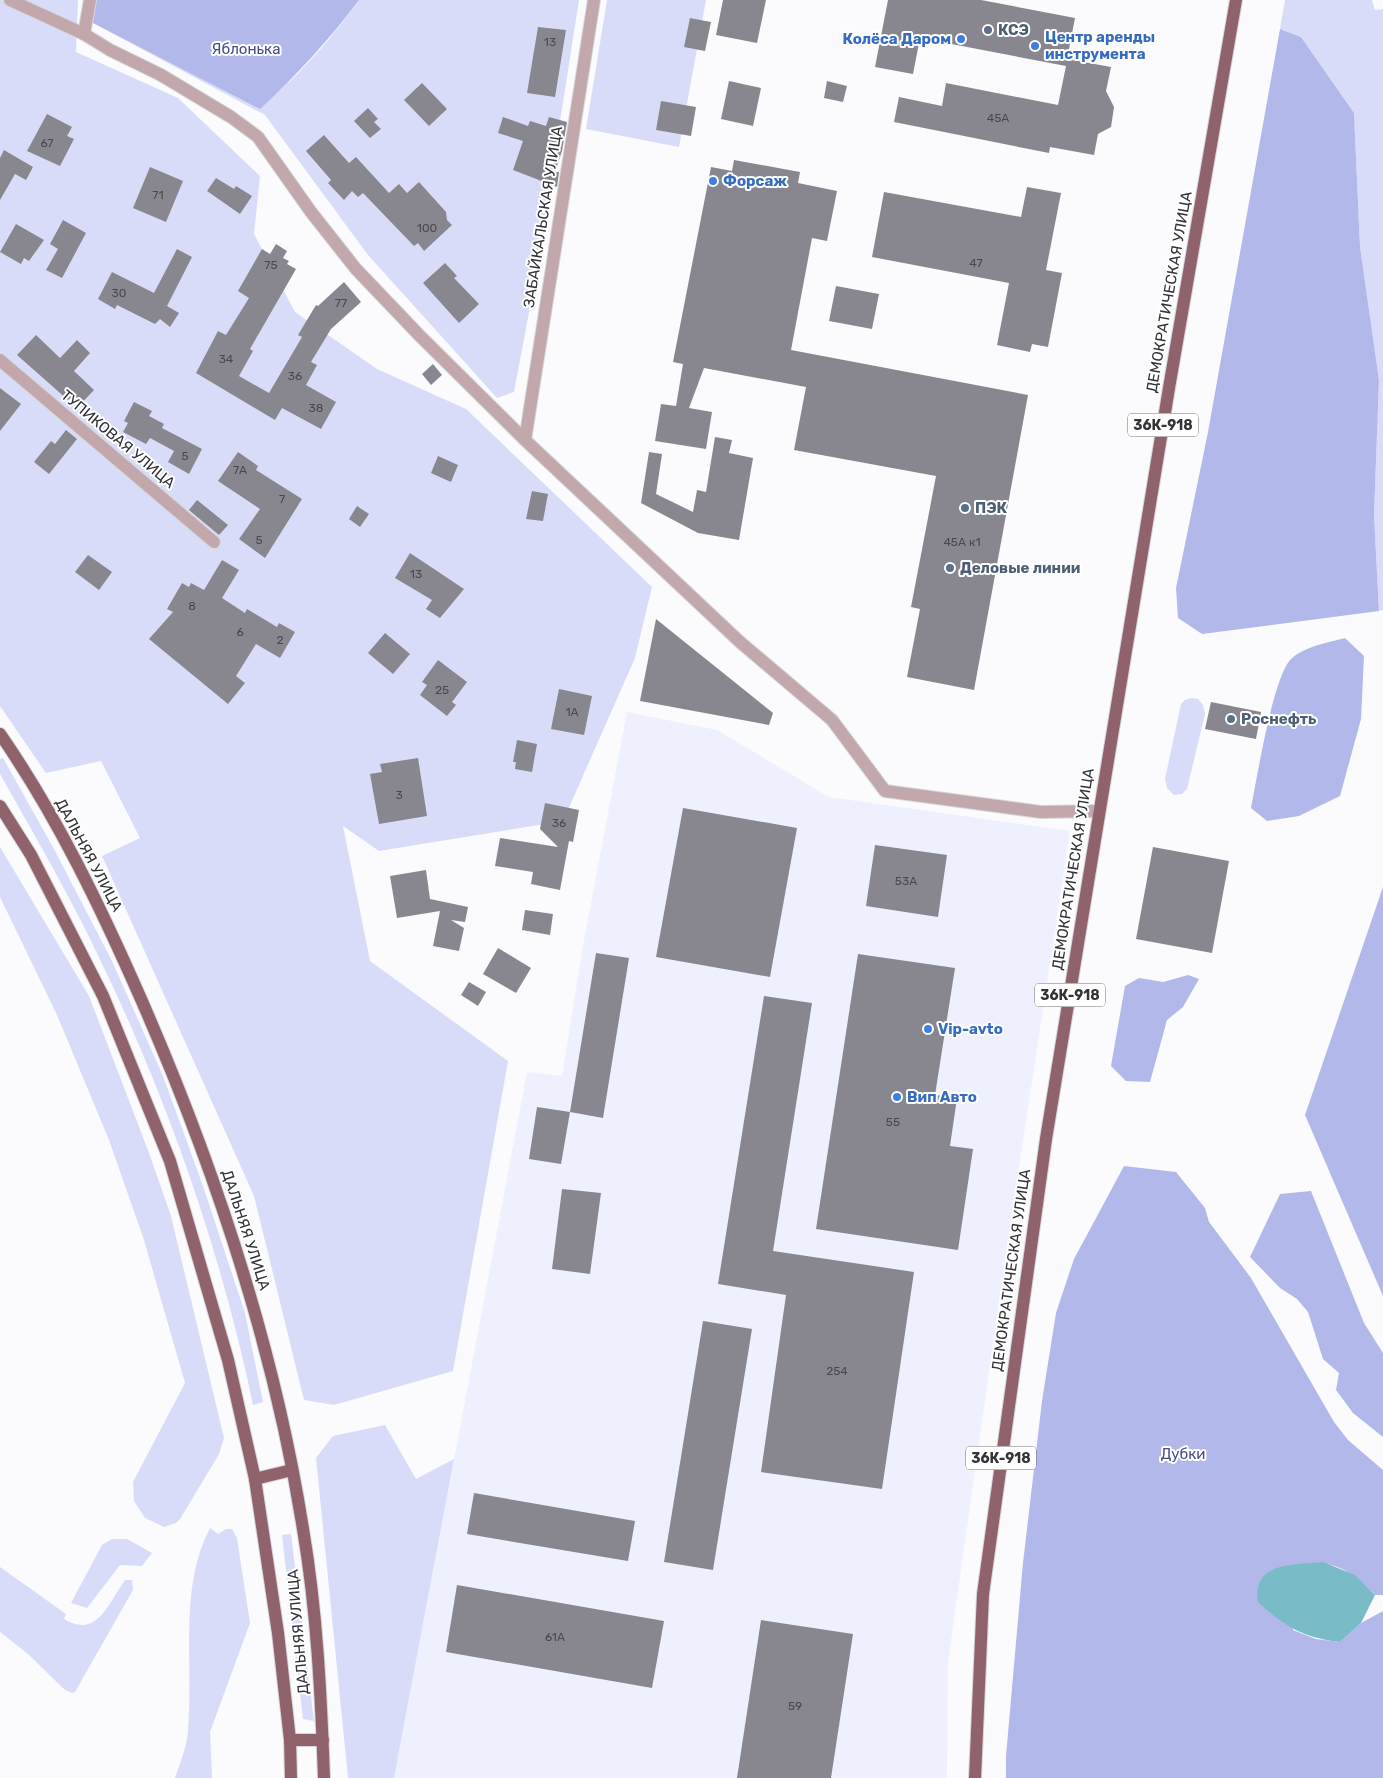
<svg xmlns="http://www.w3.org/2000/svg" width="1383" height="1778" font-family="Rubik,sans-serif">
<rect width="100%" height="100%" fill="#fbfbfd"/>
<path fill="#eef0fe" d="M627 712 717 730 829 797 1070 831 1005 1260 948 1662 947 1778H394L527 1072 562 1076 583 946Z"/>
<g fill="#d8dcf8">
<path d="M0 0H78L76 52 178 98 260 176 254 234 295 312 377 369 466 409 652 587 635 658 563 821 379 851 343 826 370 961 508 1061 453 1371 334 1405 304 1400 254 1196 102 856 140 838 101 761 46 773 0 706Z"/>
<path d="M99 0 279 91C310 64 335 33 359 0H579L536 275 514 392 497 398 368 255 265 115 93 23Z"/>
<path d="M607 0H706L679 147 586 129Z"/>
<path d="M1285 0H1372L1375 10 1383 9V610L1379 611 1374 515 1379 380 1360 247 1354 113 1301 37 1280 29Z"/>
<path d="M1191 698 1198 699 1203 705 1205 714 1187 789 1182 794 1174 795 1167 788 1165 779 1181 704 1185 700Z"/>
<path d="M3 758 54 849 112 961 163 1076 203 1186 245 1313 263 1402 253 1405C218 1237 158 1072 80 919 55 870 27 822 0 774V759Z"/>
<path d="M0 847 89 996 149 1153 171 1216 224 1438 219 1454 180 1519 176 1523 164 1527 145 1518 134 1501 133 1482 185 1383 144 1240 109 1140 57 1015 0 897Z"/>
<path d="M385 1425 416 1479 454 1459 394 1778H348L316 1458 333 1436Z"/>
<path d="M210 1528 218 1534 226 1529H232L237 1538 250 1623 210 1732 212 1778H175C180 1763 187 1747 188 1730 194 1664 178 1589 210 1528Z"/>
<path d="M291 1534 314 1721 303 1719 282 1535Z"/>
<path d="M112 1539H127L152 1553 142 1566 120 1565 87 1608 71 1603 102 1545Z"/>
<path d="M0 1567 66 1614 64 1619C97 1639 108 1604 125 1580H132L133 1590 75 1692 72 1693 65 1690 28 1654 0 1632Z"/>
</g>
<g fill="#b2b8e9">
<path d="M86 0H359C329 40 297 75 260 109L93 23Z"/>
<path d="M1280 29 1301 37 1354 113 1360 247 1379 380 1374 515 1379 611 1202 634 1178 618 1176 588 1208 432Z"/>
<path d="M1345 638 1364 656 1361 719 1340 796 1299 816 1267 821 1251 808C1257 778 1273 677 1291 659 1305 646 1327 643 1345 638Z"/>
<path d="M1383 887V1296L1305 1115Z"/>
<path d="M1188 975 1199 979 1183 1007 1167 1020 1150 1082 1126 1081 1111 1066 1125 986 1139 978 1163 982Z"/>
<path d="M1124 1166 1176 1172 1205 1208 1209 1222 1251 1278 1334 1422 1348 1440 1383 1470V1595H1375C1355 1575 1337 1560 1307 1564L1293 1630 1316 1639 1340 1642 1361 1623 1383 1611V1778H1006V1756L1023 1563 1042 1401 1056 1313 1074 1259Z"/>
<path d="M1311 1191 1364 1323 1383 1353V1437L1353 1413 1336 1390 1339 1373 1323 1359 1308 1312 1297 1299 1280 1288 1250 1257 1280 1194Z"/>
</g>
<path fill="#79bcc7" d="M1323 1562 1355 1575 1375 1595 1361 1623 1340 1642C1304 1638 1285 1627 1258 1602 1252 1561 1295 1565 1323 1562Z"/>
<g fill="#888790">
<path d="M723 0H766L757 43 716 35Z"/>
<path d="M888 0H981L1075 18 1067 59 1111 67 1106 91 1114 107 1111 127 1098 134 1094 155 1050 147 1049 153 894 122 899 97 942 106 946 83 1058 105 1066 66 920 38 913 74 875 67Z"/>
<path d="M690 18 711 22 705 51 684 47Z"/>
<path d="M538 27 566 30 555 97 527 93Z"/>
<path d="M729 81 761 88 753 126 721 119Z"/>
<path d="M827 81 847 86 843 102 824 98Z"/>
<path d="M422 83 447 109 429 126 404 100Z"/>
<path d="M661 101 696 107 691 136 656 130Z"/>
<path d="M368 108 378 119 374 122 381 129 370 138 354 121Z"/>
<path d="M47 114 72 127 67 136 74 139 60 166 27 151Z"/>
<path d="M503 117 528 126 530 121 546 126 549 117 567 122 562 151 555 172H559L557 187 513 170 523 141 498 133Z"/>
<path d="M324 135 349 163 356 157 389 193 399 184 407 193 419 182 446 212 447 220 452 225 424 251 418 243 414 246 363 193 358 197 352 191 344 200 328 183 331 180 306 151Z"/>
<path d="M4 150 33 167 26 180 15 174 0 200V158Z"/>
<path d="M734 160 800 172 798 183 837 191 827 241 812 238 791 350 1028 395 974 690 907 677 920 609 911 607 936 476 794 450 806 387 704 368 689 408 712 412 706 449 655 441 661 404 676 406 683 364 673 362 711 167 732 171Z"/>
<path d="M150 167 183 181 166 222 133 208Z"/>
<path d="M216 178 234 189 236 186 252 196 240 214 207 191Z"/>
<path d="M1027 187 1061 193 1046 270 1062 273 1048 347 1032 344 1030 352 997 345 1009 283 872 257 884 192 1021 217Z"/>
<path d="M63 220 86 233 62 278 46 270 58 249 50 244Z"/>
<path d="M16 224 44 240 29 261 24 258 21 264 0 252Z"/>
<path d="M276 244 287 251 283 258 289 261 287 264 296 269 250 349 253 351 239 376 269 393 302 337 298 335 316 305 318 306 344 282 361 302 331 329 311 362 317 365 306 385 336 402 321 429 282 408 275 420 196 373 218 331 226 335 249 298 238 291 262 249 270 254Z"/>
<path d="M177 249 192 257 167 306 179 313 170 327 160 319 155 324 117 305 115 309 98 299 112 272 154 293Z"/>
<path d="M445 263 457 276 454 278 479 304 459 323 423 283Z"/>
<path d="M836 286 879 294 872 329 829 321Z"/>
<path d="M36 335 60 358 77 340 90 353 74 371 94 390 79 406 70 398 68 400 17 355Z"/>
<path d="M433 364 442 375 431 385 422 374Z"/>
<path d="M0 388 21 404 0 431Z"/>
<path d="M134 402 152 411 149 416 164 424 162 428 202 449 189 474 168 462 174 451 150 438 146 444 123 432 128 423 124 421Z"/>
<path d="M66 430 77 439 49 474 34 462 51 441 55 444Z"/>
<path d="M715 437 732 440 729 453 753 458 739 540 698 533 641 503 649 452 662 454 656 494 693 512 697 490 706 492Z"/>
<path d="M238 452 258 466 256 470 302 499 265 558 239 539 260 509 218 481Z"/>
<path d="M438 456 458 465 451 482 431 473Z"/>
<path d="M532 491 548 494 543 521 526 519Z"/>
<path d="M197 500 228 525 219 535 189 510Z"/>
<path d="M357 506 369 514 360 527 349 519Z"/>
<path d="M410 553 464 589 440 618 426 609 432 600 395 578Z"/>
<path d="M88 555 112 572 99 590 75 572Z"/>
<path d="M222 560 239 570 222 598 245 613 247 609 277 627 279 623 295 632 280 658 256 644 236 676 245 683 228 704 149 639 173 612 167 609 182 583 189 587 191 583 204 590Z"/>
<path d="M656 619 773 713 769 725 640 701Z"/>
<path d="M385 633 410 654 393 674 368 653Z"/>
<path d="M438 660 467 682 452 702 456 705 447 716 420 695 427 685 422 682Z"/>
<path d="M559 689 592 696 584 735 551 729Z"/>
<path d="M1211 702 1261 712 1256 739 1205 729Z"/>
<path d="M517 740 537 744 532 772 515 769 516 762H513Z"/>
<path d="M418 758 427 816 379 824 370 774 382 772 380 764Z"/>
<path d="M545 803 579 810 573 842 569 841 560 890 531 884 533 872 495 866 500 838 558 847 540 829Z"/>
<path d="M683 808 797 828 770 977 656 957Z"/>
<path d="M875 845 947 855 938 917 866 906Z"/>
<path d="M1153 847 1229 861 1212 953 1136 939Z"/>
<path d="M426 870 430 899 468 907 465 922 451 920 464 928 459 951 433 946 440 911 397 918 390 876Z"/>
<path d="M525 910 553 914 550 935 522 930Z"/>
<path d="M498 948 531 968 516 993 483 974Z"/>
<path d="M596 953 629 958 603 1118 570 1112Z"/>
<path d="M858 954 955 968 935 1095 957 1098 950 1146 973 1149 958 1250 816 1229Z"/>
<path d="M469 982 486 992 478 1006 461 995Z"/>
<path d="M764 996 812 1003 773 1251 914 1272 882 1489 761 1472 786 1295 718 1284Z"/>
<path d="M537 1107 570 1112 561 1164 529 1159Z"/>
<path d="M562 1189 601 1193 590 1274 552 1269Z"/>
<path d="M703 1321 752 1329 713 1570 664 1562Z"/>
<path d="M474 1493 635 1521 628 1561 467 1534Z"/>
<path d="M457 1585 664 1621 652 1688 446 1652Z"/>
<path d="M761 1620 853 1634 831 1778H737Z"/>
</g>
<g fill="none" stroke-linecap="round" stroke-linejoin="round">
<g stroke="#d7d7da" stroke-width="14">
<g id="minor">
<path d="M10 0 84 34 110 50 161 75 231 117 258 137 311 212 356 269 420 336 525 440 740 642 832 720 885 791 1041 812 1099 811"/>
<path d="M84 34 90 0"/>
<path d="M0 360 214 542"/>
<path d="M525 440 594 0"/>
</g>
</g>
<g stroke="#d7d7da" stroke-width="14">
<g id="major">
<path d="M0 734C57 816 101 908 141 999 215 1168 274 1346 303 1529 317 1611 321 1695 324 1778"/>
<path d="M0 806 31 855 103 996 170 1161 228 1360 255 1479 278 1633 290 1740 291 1778"/>
<path d="M255 1479 292 1470"/>
<path d="M290 1740H323"/>
<path d="M975 1778 983 1594 1046 1139 1169 388 1236 0"/>
</g>
</g>
<use href="#minor" stroke="#c2a8ad" stroke-width="12"/>
<use href="#major" stroke="#90636c" stroke-width="12"/>
</g>
<g fill="#5c6f8a" stroke="#fff" stroke-width="2">
<circle cx="988" cy="30" r="5"/>
<circle cx="965" cy="508" r="5"/>
<circle cx="950" cy="568" r="5"/>
<circle cx="1231" cy="719" r="5"/>
</g>
<g fill="#3f7fe0" stroke="#fff" stroke-width="2">
<circle cx="961" cy="39" r="5"/>
<circle cx="1035" cy="46" r="5"/>
<circle cx="713" cy="181" r="5"/>
<circle cx="928" cy="1029" r="5"/>
<circle cx="897" cy="1097" r="5"/>
</g>
<g text-anchor="middle" dominant-baseline="central" stroke-width="4" stroke-linejoin="round" paint-order="stroke">
<g font-size="12" fill="#48494e">
<text x="550" y="42">13</text>
<text x="998" y="118">45А</text>
<text x="47" y="143">67</text>
<text x="158" y="195">71</text>
<text x="427" y="228">100</text>
<text x="976" y="263">47</text>
<text x="271" y="265">75</text>
<text x="119" y="293">30</text>
<text x="341" y="303">77</text>
<text x="226" y="359">34</text>
<text x="295" y="376">36</text>
<text x="316" y="408">38</text>
<text x="185" y="456">5</text>
<text x="240" y="470">7А</text>
<text x="282" y="499">7</text>
<text x="259" y="540">5</text>
<text x="962" y="542">45А к1</text>
<text x="416" y="574">13</text>
<text x="192" y="606">8</text>
<text x="240" y="632">6</text>
<text x="280" y="640">2</text>
<text x="442" y="690">25</text>
<text x="572" y="712">1А</text>
<text x="399" y="795">3</text>
<text x="559" y="823">36</text>
<text x="906" y="881">53А</text>
<text x="893" y="1122">55</text>
<text x="837" y="1371">254</text>
<text x="555" y="1637">61А</text>
<text x="795" y="1706">59</text>
</g>
<g fill="#fff" stroke="#707174" stroke-width="1">
<rect x="1128" y="413.5" width="70" height="23" rx="4"/>
<rect x="1035" y="983.5" width="70" height="23" rx="4"/>
<rect x="966" y="1446.5" width="70" height="23" rx="4"/>
</g>
<g font-size="14" font-weight="bold" fill="#333438">
<text x="1163" y="425">36К-918</text>
<text x="1070" y="995">36К-918</text>
<text x="1001" y="1458">36К-918</text>
</g>
<g font-size="15" font-weight="bold" fill="#4e5e75" stroke="#fff" text-anchor="start">
<text x="998" y="30">КСЭ</text>
<text x="975" y="508">ПЭК</text>
<text x="960" y="568">Деловые линии</text>
<text x="1241" y="719">Роснефть</text>
</g>
<g font-size="15" font-weight="bold" fill="#366cbe" stroke="#fff" text-anchor="start">
<text x="1045" y="37">Центр аренды<tspan x="1045" dy="17">инструмента</tspan></text>
<text x="951" y="39" text-anchor="end">Колёса Даром</text>
<text x="723" y="181">Форсаж</text>
<text x="938" y="1029">Vip-avto</text>
<text x="907" y="1097">Вип Авто</text>
</g>
<g font-size="15" fill="#474b88" stroke="#fff">
<text x="246" y="49">Яблонька</text>
<text x="1183" y="1454">Дубки</text>
</g>
<g font-size="15" fill="#333438" stroke="#fff">
<text transform="translate(543 217) rotate(-81)">ЗАБАЙКАЛЬСКАЯ УЛИЦА</text>
<text transform="translate(1169 292) rotate(-80)">ДЕМОКРАТИЧЕСКАЯ УЛИЦА</text>
<text transform="translate(118 439) rotate(40)">ТУПИКОВАЯ УЛИЦА</text>
<text transform="translate(89 855) rotate(62)">ДАЛЬНЯЯ УЛИЦА</text>
<text transform="translate(1073 869) rotate(-81)">ДЕМОКРАТИЧЕСКАЯ УЛИЦА</text>
<text transform="translate(246 1230) rotate(72)">ДАЛЬНЯЯ УЛИЦА</text>
<text transform="translate(1011 1270) rotate(-82)">ДЕМОКРАТИЧЕСКАЯ УЛИЦА</text>
<text transform="translate(298 1632) rotate(-95)">ДАЛЬНЯЯ УЛИЦА</text>
</g>
</g>
</svg>
